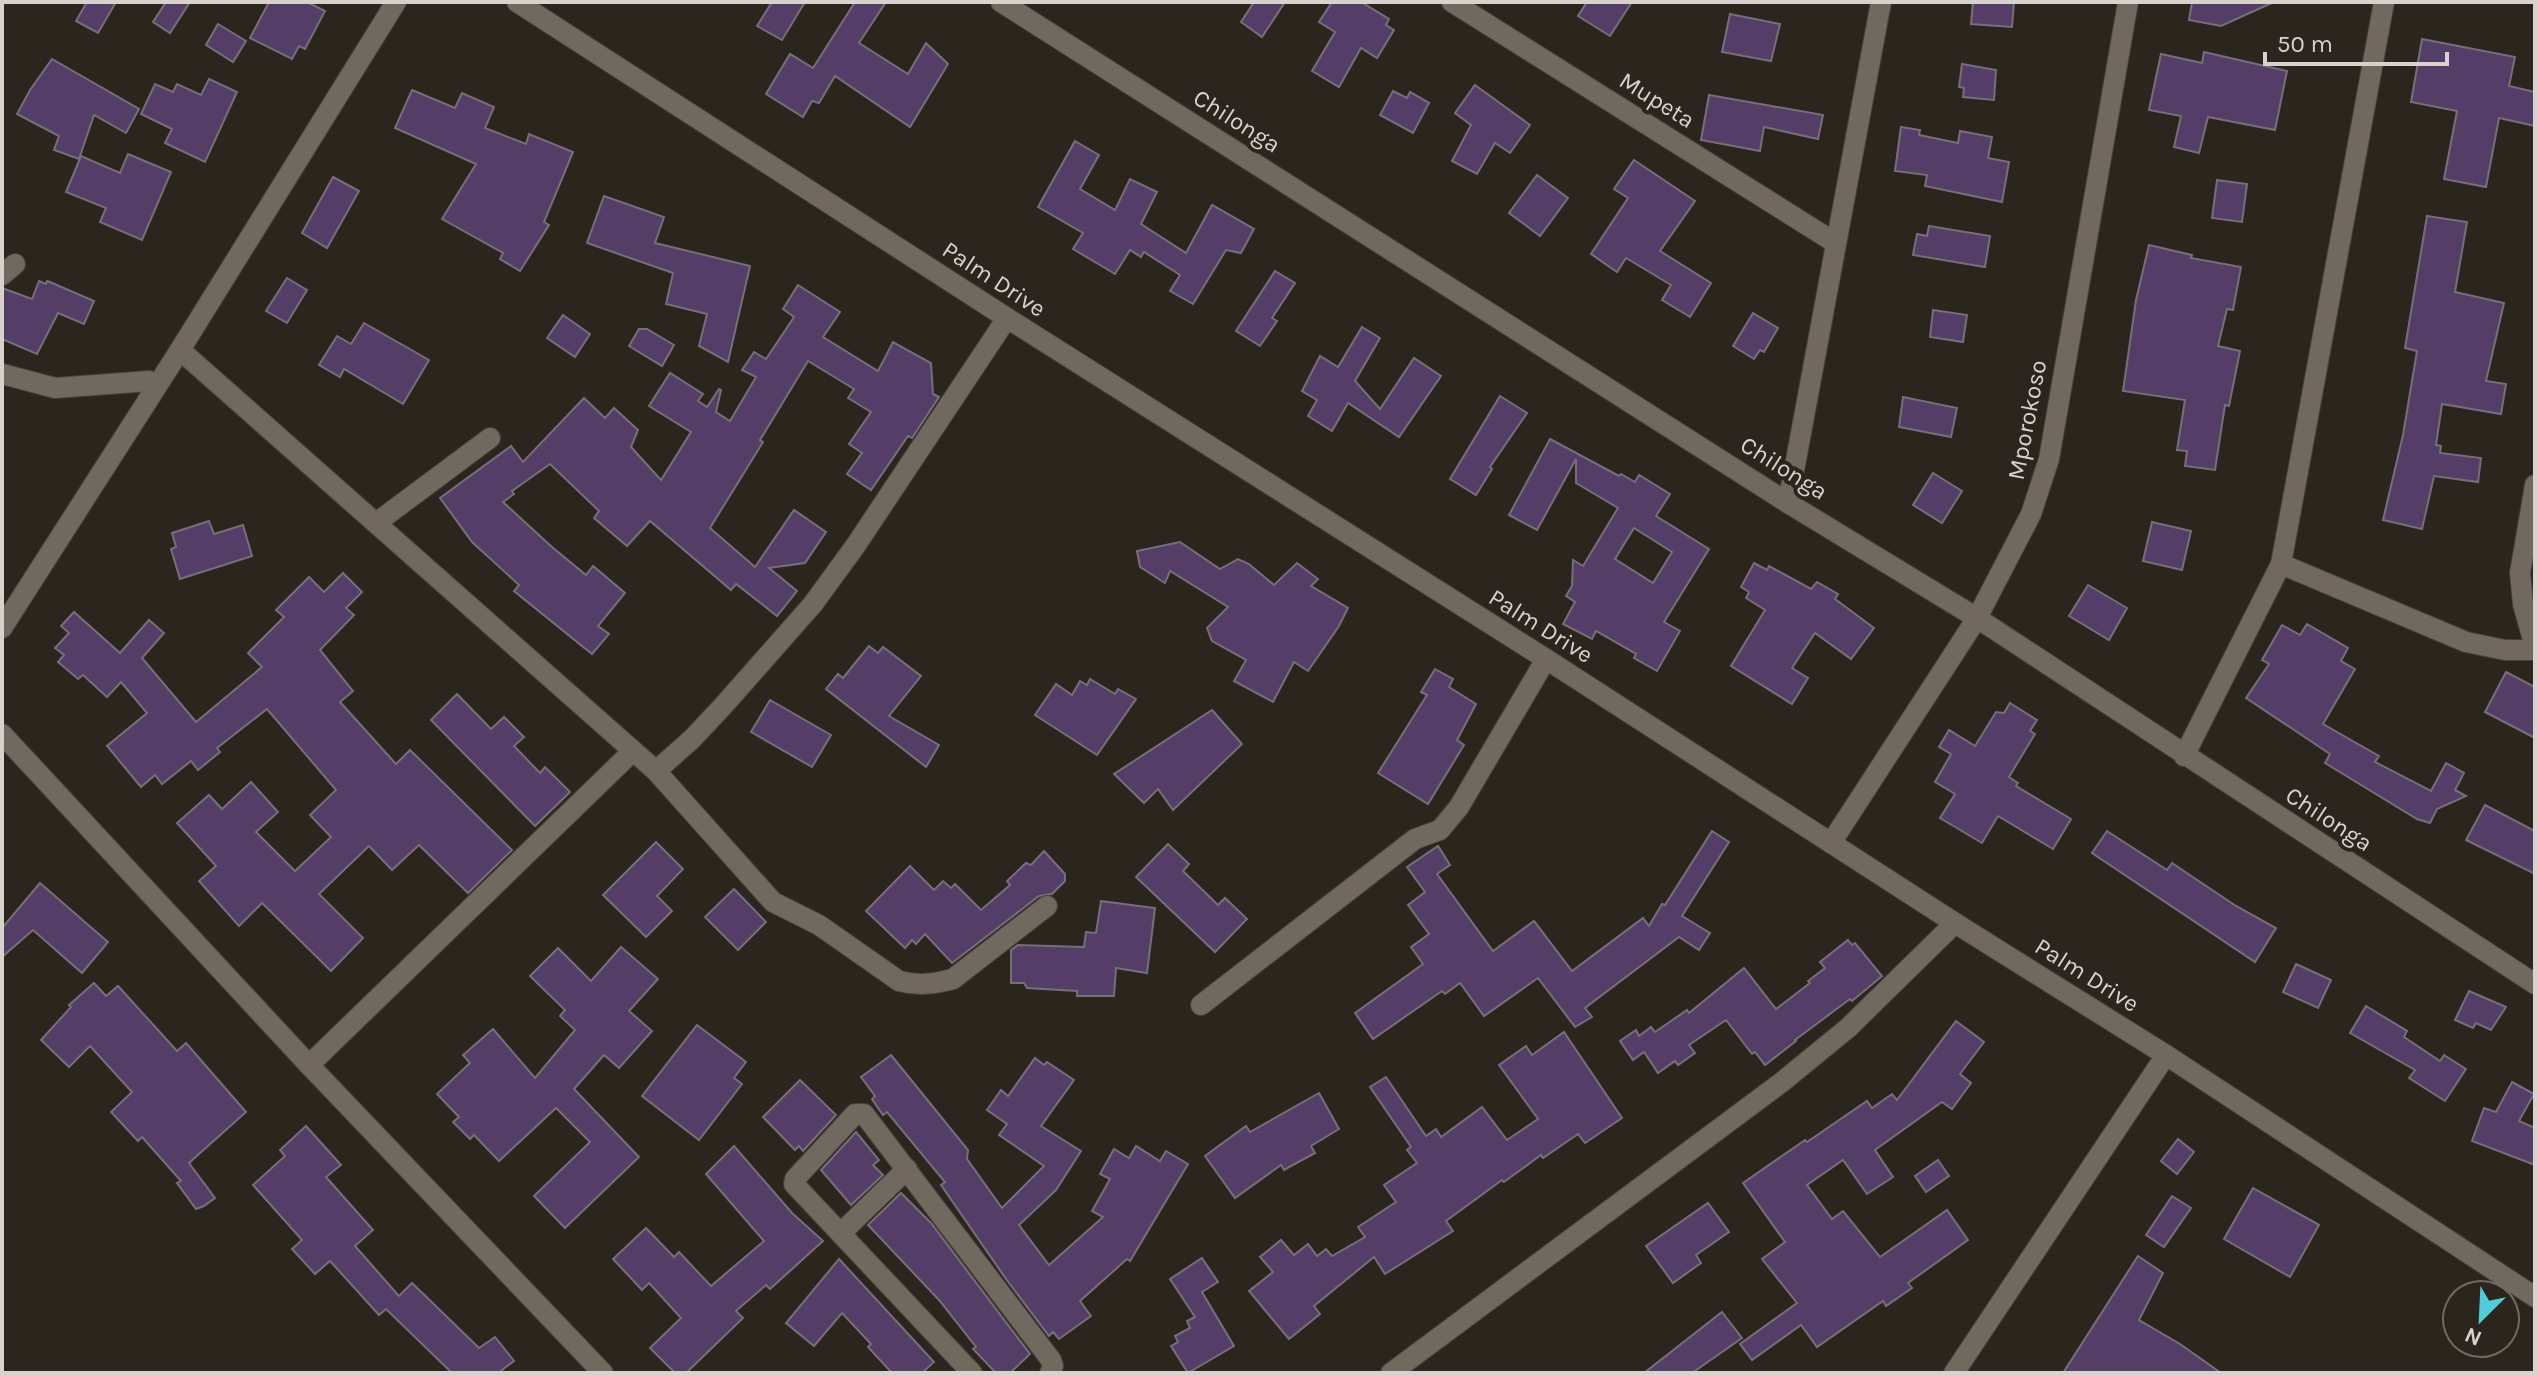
<svg xmlns="http://www.w3.org/2000/svg" width="2537" height="1375" font-family="Karla,sans-serif">
<rect width="100%" height="100%" fill="#2c251d"/>
<g fill="#543e68" stroke="#756f7a" stroke-width="2" fill-rule="evenodd">
<path d="M87 2H116L98 33 76 21Z"/>
<path d="M166 2H190L170 33 153 22Z"/>
<path d="M269 2H307L325 11 305 49 299 46 292 59 250 38Z"/>
<path d="M772 2H805L782 40 757 26Z"/>
<path d="M855 2H886L859 43 908 74 926 43 948 64 910 127 835 76 819 103 812 101 803 117 766 94 790 54 813 68Z"/>
<path d="M1254 2H1285L1262 37 1241 22Z"/>
<path d="M1332 2H1361L1389 19 1386 25 1394 30 1377 58 1361 48 1339 87 1312 71 1335 32 1319 22Z"/>
<path d="M1587 2H1632L1610 36 1578 16Z"/>
<path d="M1973 2H2014L2012 27 1971 24Z"/>
<path d="M2192 2H2274L2221 26 2189 20Z"/>
<path d="M1730 14 1780 24 1771 61 1722 52Z"/>
<path d="M218 24 246 41 233 62 206 45Z"/>
<path d="M2422 39 2515 57 2509 86 2535 92V126L2499 118 2486 187 2444 179 2457 111 2411 102Z"/>
<path d="M2204 52 2287 71 2275 130 2208 117 2199 153 2174 147 2181 116 2149 110 2161 54 2202 63Z"/>
<path d="M52 59 139 109 126 133 94 115 79 159 54 150 59 136 17 114 30 90Z"/>
<path d="M1962 64 1996 70 1994 100 1963 97 1964 88 1959 87Z"/>
<path d="M209 79 237 92 205 162 165 143 172 129 141 114 155 84 173 92 177 84 201 95Z"/>
<path d="M1475 85 1530 125 1510 153 1495 143 1477 174 1452 161 1471 125 1455 113Z"/>
<path d="M412 90 455 108 462 93 494 107 485 128 526 144 529 134 573 152 544 222 549 225 520 271 500 259 503 253 442 219 476 164 395 128Z"/>
<path d="M1393 91 1407 98 1410 92 1429 103 1413 133 1380 115Z"/>
<path d="M1709 95 1823 115 1818 139 1764 127 1760 151 1701 140Z"/>
<path d="M1901 127 1920 130 1919 135 1958 143 1960 131 1992 137 1988 158 2009 162 2002 202 1925 186 1927 175 1895 171Z"/>
<path d="M1075 141 1099 155 1080 189 1115 210 1130 179 1157 192 1141 224 1186 253 1212 205 1254 229 1241 253 1226 250 1193 304 1170 291 1180 275 1144 252 1141 257 1130 250 1115 274 1073 249 1083 233 1038 207Z"/>
<path d="M128 154 171 172 142 240 100 222 106 208 66 192 81 156 120 173Z"/>
<path d="M1634 160 1695 201 1660 251 1711 283 1690 317 1662 300 1671 285 1626 258 1617 272 1591 254 1628 198 1614 189Z"/>
<path d="M1537 175 1568 198 1540 236 1509 213Z"/>
<path d="M333 177 359 191 327 248 302 233Z"/>
<path d="M2217 180 2247 184 2242 222 2212 218Z"/>
<path d="M604 196 664 217 655 243 750 266 728 362 699 346 707 314 666 304 673 273 587 243Z"/>
<path d="M2427 216 2467 222 2455 292 2504 303 2486 381 2506 384 2501 414 2442 404 2436 445 2441 446 2440 453 2481 458 2478 482 2434 476 2422 529 2383 520 2403 435 2417 351 2405 348Z"/>
<path d="M1929 226 1990 236 1985 267 1913 255 1917 234 1927 236Z"/>
<path d="M2149 245 2192 255 2191 258 2241 267 2233 310 2227 309 2218 346 2240 351 2229 406 2225 405 2215 470 2185 466 2187 451 2177 450 2185 400 2123 391 2136 300Z"/>
<path d="M1275 271 1295 283 1272 318 1277 321 1260 346 1236 331Z"/>
<path d="M287 278 307 290 287 323 266 311Z"/>
<path d="M39 281 46 284 47 281 50 282 94 301 84 324 58 313 37 354 2 339V288L32 299Z"/>
<path d="M798 285 840 312 823 337 878 371 893 342 931 363 933 394 939 397 912 438 908 436 871 490 847 474 862 453 849 444 871 412 848 398 854 389 808 361 760 440 763 442 710 528 755 567 794 510 826 532 805 563 769 568 797 591 777 616 736 584 731 590 650 521 627 546 594 518 599 511 550 464 512 491 514 494 503 502 552 547 586 575 593 566 625 593 598 626 609 634 592 654 514 591 519 585 472 542 440 498 511 446 523 462 584 398 605 418 614 408 638 430 631 447 661 480 691 432 649 406 670 373 703 394 698 401 707 407 719 389 721 390 716 412 730 421 756 377 742 370 754 352 766 359 794 317 783 309Z"/>
<path d="M1933 310 1967 315 1963 342 1930 337Z"/>
<path d="M1753 313 1778 328 1764 352 1760 350 1754 359 1733 346Z"/>
<path d="M563 315 590 334 575 357 547 338Z"/>
<path d="M364 323 429 360 403 404 344 369 340 377 319 365 337 336 351 344Z"/>
<path d="M1362 327 1380 338 1355 381 1380 409 1414 358 1441 376 1399 437 1348 403 1332 431 1308 416 1317 400 1302 391 1320 356 1338 367Z"/>
<path d="M639 329H647L674 345 662 366 629 346Z"/>
<path d="M1500 396 1527 413 1490 467 1492 469 1476 495 1450 479Z"/>
<path d="M1903 397 1957 408 1951 437 1899 427Z"/>
<path d="M1550 439 1619 476 1621 474 1635 482 1639 475 1670 494 1656 516 1709 549 1664 622 1680 631 1657 671 1634 658 1636 654 1596 631 1592 639 1563 624 1575 602 1566 596 1572 586 1573 560 1583 566 1618 508 1576 483V459L1537 530 1509 515ZM1634 528 1672 552 1653 583 1615 559Z"/>
<path d="M1933 473 1962 491 1942 523 1913 505Z"/>
<path d="M209 521 214 534 243 525 252 556 180 579 171 549 176 547 172 533Z"/>
<path d="M2152 522 2191 531 2182 570 2143 561Z"/>
<path d="M1180 542 1220 569 1238 559 1249 564 1274 585 1297 563 1318 579 1311 586 1348 608 1339 626 1308 671 1294 662 1273 702 1234 681 1246 660 1212 641 1207 628 1228 607 1170 571 1165 583 1140 567 1137 551Z"/>
<path d="M1754 563 1767 570 1769 566 1811 589 1817 582 1838 594 1835 599 1874 628 1851 659 1815 633 1792 668 1808 678 1792 704 1731 666 1765 610 1746 598 1749 592 1741 587Z"/>
<path d="M343 573 362 592 346 608 354 615 320 650 353 691 340 702 396 764 410 750 512 850 468 893 419 845 392 870 369 846 319 894 363 938 331 971 262 903 239 926 199 881 216 866 177 823 209 795 222 809 251 782 278 812 256 832 295 871 331 837 310 815 336 790 267 709 217 748 220 752 198 770 191 761 162 784 155 775 141 787 107 746 147 713 121 682 107 697 83 675 78 679 58 662 64 655 55 648 69 633 61 626 74 612 120 653 149 620 164 633 142 658 196 722 262 667 248 653 284 617 276 610 309 577 324 592Z"/>
<path d="M2088 585 2127 608 2109 640 2069 616Z"/>
<path d="M2307 624 2348 648 2341 661 2355 669 2323 724 2379 756 2375 762 2431 791 2446 763 2464 773 2455 790 2466 796 2437 809 2430 823 2417 819 2325 763 2330 754 2246 698 2269 664 2262 660 2282 625 2300 635Z"/>
<path d="M869 646 878 653 883 647 921 676 889 716 939 745 926 767 826 689 838 674 843 678Z"/>
<path d="M1435 669 1453 679 1449 687 1476 704 1457 740 1464 745 1428 804 1378 773 1427 695 1421 692Z"/>
<path d="M2506 672 2535 687V738L2485 712Z"/>
<path d="M1090 679 1115 694 1118 689 1136 699 1097 755 1035 715 1056 684 1072 695 1080 681 1087 685Z"/>
<path d="M457 694 491 729 504 717 524 737 514 746 540 773 545 767 570 792 535 826 431 720Z"/>
<path d="M770 700 831 735 812 767 751 732Z"/>
<path d="M2010 703 2037 720 2030 731 2035 734 2009 777 2018 783 2016 786 2071 819 2053 849 1998 816 1982 843 1940 818 1955 794 1935 782 1951 754 1939 747 1949 730 1975 746 1996 712 2004 713Z"/>
<path d="M1212 710 1242 744 1173 810 1158 789 1144 803 1114 774Z"/>
<path d="M2485 805 2535 831V874L2466 840Z"/>
<path d="M1712 831 1729 842 1682 916 1710 933 1699 950 1679 937 1585 1008 1592 1017 1575 1027 1538 978 1484 1016 1460 983 1445 994 1442 991 1373 1039 1355 1013 1423 964 1411 947 1429 934 1408 905 1425 892 1407 867 1438 846 1450 865 1437 874 1493 951 1534 921 1572 971 1643 918 1649 926 1662 904 1665 905Z"/>
<path d="M2107 831 2167 870 2172 863 2236 906 2276 928 2255 962 2092 853Z"/>
<path d="M656 842 683 869 657 896 672 911 646 937 603 895Z"/>
<path d="M1168 844 1189 864 1183 871 1218 905 1225 898 1247 919 1215 952 1136 877Z"/>
<path d="M1044 851 1065 874V881L1052 894 1039 896 952 963 925 934 916 944 912 940 905 948 866 911 910 866 934 890 943 881 951 888 955 884 981 910 1010 885 1007 881 1026 863 1031 865Z"/>
<path d="M40 883 108 942 82 973 33 930 2 957V928Z"/>
<path d="M734 889 766 922 738 950 705 917Z"/>
<path d="M1101 901 1155 908 1147 973 1116 968 1114 996H1077V991L1027 988 1024 983H1011V950L1018 945 1084 947 1086 932 1096 933Z"/>
<path d="M1848 940 1852 945 1855 943 1882 976 1852 1001 1850 999 1795 1040 1796 1041 1765 1065 1755 1052 1752 1054 1726 1020 1689 1045 1695 1053 1678 1065 1675 1061 1658 1073 1644 1052 1633 1060 1620 1041 1636 1030 1639 1036 1651 1027 1655 1032 1687 1010 1689 1013 1744 968 1776 1009 1810 983 1808 981 1825 968 1820 962Z"/>
<path d="M621 947 658 979 629 1011 652 1031 619 1068 604 1055 574 1089 639 1157 565 1228 534 1196 590 1142 556 1108 499 1161 474 1135 470 1139 453 1122 459 1117 437 1094 470 1063 463 1055 493 1029 535 1078 575 1030 560 1016 565 1010 530 976 558 948 591 981Z"/>
<path d="M2296 964 2331 980 2318 1008 2283 992Z"/>
<path d="M94 983 106 996 118 986 177 1051 186 1043 246 1112 189 1163 215 1198 204 1206 196 1209 177 1183 181 1181 142 1137 138 1141 111 1112 132 1092 90 1046 69 1067 41 1040 71 1007 69 1005Z"/>
<path d="M2469 991 2506 1007 2491 1030 2476 1023 2473 1028 2455 1020Z"/>
<path d="M2366 1006 2407 1031 2404 1037 2440 1061 2444 1055 2466 1069 2445 1101 2409 1078 2415 1070 2350 1033Z"/>
<path d="M1956 1021 1984 1042 1960 1074 1971 1083 1952 1109 1942 1102 1875 1150 1893 1177 1867 1194 1843 1160 1807 1185 1832 1219 1843 1211 1880 1257 1947 1210 1968 1240 1908 1283 1912 1288 1886 1306 1883 1301 1817 1347 1801 1325 1752 1360 1740 1344 1797 1303 1762 1259 1785 1242 1743 1183 1805 1140 1807 1142 1867 1101 1872 1108 1892 1094 1897 1100Z"/>
<path d="M697 1025 746 1062 734 1078 742 1084 699 1140 642 1096Z"/>
<path d="M1564 1032 1622 1118 1585 1143 1578 1134 1543 1158 1541 1155 1504 1182 1502 1180 1446 1221 1453 1231 1385 1274 1374 1257 1314 1306 1320 1314 1289 1339 1249 1291 1273 1272 1260 1257 1281 1240 1294 1255 1308 1244 1317 1256 1326 1249 1332 1256 1365 1237 1358 1227 1396 1202 1384 1185 1417 1163 1407 1150 1411 1147 1370 1087 1386 1077 1426 1136 1436 1129 1441 1137 1482 1107 1507 1140 1538 1119 1499 1065 1526 1046 1532 1055Z"/>
<path d="M891 1055 968 1150 967 1159 1002 1208 1044 1166 999 1135 1007 1124 987 1110 1001 1090 1008 1096 1035 1058 1044 1065 1047 1062 1074 1080 1041 1126 1081 1151 1056 1190 1019 1225 1049 1265 1103 1217 1092 1211 1110 1179 1100 1174 1114 1149 1129 1158 1136 1146 1160 1161 1166 1151 1188 1164 1130 1261 1127 1259 1080 1301 1091 1316 1059 1339 1053 1332 1049 1336 1006 1279 941 1185 945 1182 887 1112 883 1115 872 1099 875 1096 861 1077Z"/>
<path d="M800 1080 836 1115 803 1151 799 1146 795 1150 763 1117Z"/>
<path d="M2512 1082 2534 1094 2519 1121 2535 1128V1165L2472 1141 2484 1108 2496 1112Z"/>
<path d="M1319 1093 1339 1129 1311 1146 1315 1153 1284 1170 1281 1165 1235 1198 1205 1156 1246 1126 1250 1132Z"/>
<path d="M306 1126 341 1165 326 1177 373 1230 355 1246 399 1296 412 1283 479 1348 495 1337 514 1361 498 1373H452L386 1309 379 1315 330 1261 315 1274 292 1249 302 1240 253 1185 285 1156 280 1150Z"/>
<path d="M856 1132 879 1160 873 1165 883 1175 851 1205 821 1170Z"/>
<path d="M2178 1139 2194 1152 2177 1174 2161 1161Z"/>
<path d="M734 1146 792 1213 823 1241 770 1289 766 1285 736 1311 743 1318 686 1373H675L650 1348 681 1318 649 1283 642 1290 613 1259 646 1228 674 1257 679 1252 711 1286 764 1241 706 1174Z"/>
<path d="M1938 1160 1949 1176 1926 1192 1915 1176Z"/>
<path d="M2253 1188 2319 1225 2290 1277 2224 1239Z"/>
<path d="M901 1193 931 1223 1030 1354 1010 1373H996L973 1349 976 1347 939 1300 868 1225Z"/>
<path d="M2172 1196 2191 1208 2164 1247 2146 1235Z"/>
<path d="M1708 1203 1729 1232 1696 1255 1701 1263 1673 1283 1646 1246Z"/>
<path d="M2138 1256 2163 1273 2139 1320 2180 1344 2221 1373H2063Z"/>
<path d="M1202 1258 1218 1282 1202 1292 1234 1346 1188 1373 1171 1346 1178 1342 1175 1336 1190 1328 1187 1321 1195 1317 1170 1279Z"/>
<path d="M839 1259 934 1362 922 1373H892L868 1347 871 1344 842 1313 814 1346 786 1323Z"/>
<path d="M1722 1312 1742 1338 1692 1373H1644Z"/>
</g>
<g fill="none" stroke-linecap="round" stroke-linejoin="round">
<g stroke="#47413a" stroke-width="22">
<g id="minor">
<path d="M517 2 1007 318 1546 659 1955 923 2166 1055 2535 1297"/>
<path d="M1001 2 1788 503 1977 618 2535 984"/>
<path d="M1452 2 1834 242"/>
<path d="M2 275 15 264"/>
<path d="M180 350 656 771 773 902 819 925 899 981C918 986 934 984 953 979L1047 906"/>
<path d="M2 374 55 388 149 381 157 385"/>
<path d="M2535 485 2520 573 2523 604 2535 647"/>
<path d="M1788 503 1881 2"/>
<path d="M376 523 490 438"/>
<path d="M2281 564 2466 642 2505 650H2535"/>
<path d="M2 628 180 350 396 2"/>
<path d="M2 734 309 1065 603 1373"/>
<path d="M2184 756 2281 564 2384 2"/>
<path d="M656 771 692 739 723 706 813 604 856 545 1007 318"/>
<path d="M1831 843 1977 618 2031 514 2049 459 2128 2"/>
<path d="M1201 1005 1415 839 1440 830 1459 807 1546 659"/>
<path d="M309 1065 633 751"/>
<path d="M841 1233 907 1169"/>
<path d="M972 1373 794 1184 795 1179 855 1114H864L1051 1360 1053 1366 1050 1373"/>
<path d="M1391 1373 1782 1082 1848 1028 1955 923"/>
<path d="M1954 1373 2166 1055"/>
</g>
</g>
<use href="#minor" stroke="#71695f" stroke-width="20"/>
</g>
<g text-anchor="middle" dominant-baseline="central" stroke-width="8" stroke-linejoin="round" paint-order="stroke">
<g font-size="24" fill="#d7d2cd" stroke="#2c251d">
<text transform="translate(1657 100) rotate(32)">Mupeta</text>
<text transform="translate(1237 121) rotate(32)">Chilonga</text>
<text transform="translate(994 279) rotate(33)">Palm Drive</text>
<text transform="translate(2027 420) rotate(-79)">Mporokoso</text>
<text transform="translate(1784 468) rotate(32)">Chilonga</text>
<text transform="translate(1541 626) rotate(32)">Palm Drive</text>
<text transform="translate(2329 819) rotate(33)">Chilonga</text>
<text transform="translate(2087 975) rotate(32)">Palm Drive</text>
</g>
</g>
<rect width="2537" height="1375" fill="none" stroke="#d7d2cd" stroke-width="8"/>
<g transform="translate(2481 1319) rotate(204)"><circle r="38" fill="#2c251d" stroke="#706a63" stroke-width="2"/>
<path d="M0-6L14 30L0 20L-14 30Z" fill="#53cbdb"/>
<text y="-12" font-size="22" font-weight="bold" text-anchor="middle" fill="#d7d2cd">N</text>
</g>
<path d="M2265 52v12h182v-12" fill="none" stroke="#d7d2cd" stroke-width="4"/>
<text x="2277" y="52" font-size="24" fill="#d7d2cd" stroke="#2c251d" stroke-width="6" paint-order="stroke">50 m</text>
</svg>
